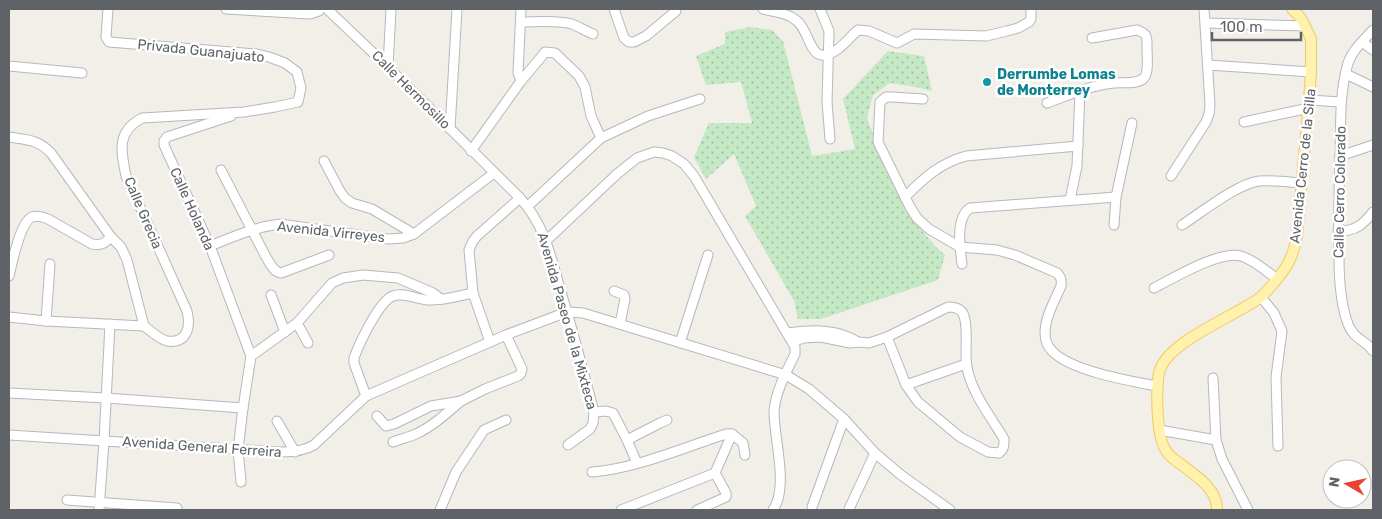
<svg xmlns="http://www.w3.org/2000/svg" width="1382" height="519" font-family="Rubik,sans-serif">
<defs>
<pattern id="grass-dots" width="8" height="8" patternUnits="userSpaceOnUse" patternTransform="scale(1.25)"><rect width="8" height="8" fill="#c5e8c5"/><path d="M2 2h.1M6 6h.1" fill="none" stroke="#a3c0a4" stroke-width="1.8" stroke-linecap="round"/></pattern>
</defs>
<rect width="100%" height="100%" fill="#f1efe8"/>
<path fill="url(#grass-dots)" d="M750 27 772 30 783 41 812 156 855 149 843 99 888 51 924 56 932 91 916 87 890 83 873 95 867 118 887 171 906 212 935 246 945 255 938 280 821 319H798L794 301 745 216 756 206 734 154 706 179 694 157 709 123H752L741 82 706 85 696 56 725 44V32Z"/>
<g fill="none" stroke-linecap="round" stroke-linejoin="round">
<g stroke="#b5b8bc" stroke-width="11">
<g id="minor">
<path d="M108 9 106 37 109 42 257 54 269 57 285 63 297 72 301 88 298 102 275 107 244 112 142 118C116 132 121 151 126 176L187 311C191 327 187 344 167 341 159 339 151 331 144 326"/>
<path d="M226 9 310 14 319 11 320 9"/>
<path d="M327 9 388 67 520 198C544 224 551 256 560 289 573 330 583 371 594 412L593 423 590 429 568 445"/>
<path d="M614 9 624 38 629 42H634L646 36 676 11"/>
<path d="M763 9C773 12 784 12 793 18 813 29 807 71 838 49 845 44 851 36 858 30L869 31 897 43 914 34 986 36 1007 31 1018 28 1029 22 1031 19V9"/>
<path d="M820 9 829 31 827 102 830 139"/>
<path d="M521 22C537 22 556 20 572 24 579 27 586 31 593 34"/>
<path d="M1206 23 1305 26"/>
<path d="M1373 30C1363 41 1350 52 1347 67 1339 97 1341 127 1340 158 1339 191 1338 224 1339 257 1339 279 1340 303 1348 324 1354 340 1366 340 1373 351"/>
<path d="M1362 42 1373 50"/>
<path d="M1208 65 1311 72"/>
<path d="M9 66 82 73"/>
<path d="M388 67 391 9"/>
<path d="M1346 74 1373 87"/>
<path d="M521 81 518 73 521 9"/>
<path d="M923 99 892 97H886L880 102 878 142 910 207 917 218 929 229 960 247 997 250 1015 255 1057 273C1061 277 1062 280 1061 286 1055 300 1045 317 1045 333 1045 340 1047 346 1052 351 1071 371 1130 381 1157 386"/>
<path d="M1309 100 1341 102"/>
<path d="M1047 103C1069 95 1091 85 1114 83 1123 82 1137 85 1144 78 1149 73 1147 55 1147 47 1147 37 1148 34 1137 30L1092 38"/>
<path d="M231 116 167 137 164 141V145L210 246 251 356"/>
<path d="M1244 122 1309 108"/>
<path d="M450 129 457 9"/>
<path d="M9 137C27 140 37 139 51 153L111 237 121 247 127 260 144 326"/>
<path d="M471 151 521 81 542 56 545 52 555 53 579 76 585 87 591 116 601 138"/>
<path d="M1340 156 1373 145"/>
<path d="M324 161 340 191 345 198 352 203 372 209 414 234"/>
<path d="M221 170 266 257C270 263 273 272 281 273L329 255"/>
<path d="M1171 176 1206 122 1209 114 1210 105 1204 9"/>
<path d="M905 197C924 178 940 163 966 156L1078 146"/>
<path d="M1070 200 1077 166 1080 91"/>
<path d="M528 206 601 138 648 116 700 99"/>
<path d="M1114 225 1116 197 1132 123"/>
<path d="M1182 225C1202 212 1237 184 1259 181 1273 180 1288 182 1302 183"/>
<path d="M1338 232C1356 230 1362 226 1373 212"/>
<path d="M546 241 617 174 637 158 654 152 663 153 672 156 684 164 694 176 795 347V354C787 371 775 392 774 412 774 439 789 487 773 510"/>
<path d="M210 246C232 237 255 227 280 224L388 239 403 238 414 234 494 173"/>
<path d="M962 264C960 249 955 218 970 208L1116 197"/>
<path d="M9 276C12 264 20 222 32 217 37 215 43 217 48 219L92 244C101 246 105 243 111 237"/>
<path d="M1154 288C1174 278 1220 250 1241 256 1254 260 1266 271 1277 279"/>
<path d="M614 291 624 295 625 299 620 324"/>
<path d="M271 295 285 332"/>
<path d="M1261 297 1274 313 1282 331 1276 377 1278 446"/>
<path d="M9 317 46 321 144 326"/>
<path d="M46 321 50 264"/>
<path d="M297 323 308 343"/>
<path d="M788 333C811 330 837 328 858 342"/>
<path d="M490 342 473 293 469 250 473 241 477 236 520 198"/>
<path d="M793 342 803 338 821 337 850 343 858 342 869 343 887 337 948 307C955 307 962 309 964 316 969 332 964 350 967 367 971 392 991 417 1004 439 1004 446 1004 449 999 453L988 452 960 437 918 402 906 385 887 337"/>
<path d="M680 343 708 255"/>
<path d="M1213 378 1216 440 1222 459 1248 510"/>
<path d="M906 385 966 364"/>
<path d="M9 393 106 398 243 408"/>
<path d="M366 396 354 363V358C359 344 379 301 393 296 404 292 416 299 427 300 442 301 458 296 473 293"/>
<path d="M594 412 606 411 613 413 627 440 637 463"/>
<path d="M377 416 386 426 394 424 431 406 461 401 485 389 518 376 521 373 522 369 506 335"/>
<path d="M277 421 295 452"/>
<path d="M1159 430 1216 440"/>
<path d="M732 434 743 443 745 455"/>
<path d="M9 435 281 452C293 452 304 451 314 445L366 396 506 335 567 312 583 313 786 375 809 389 844 419 875 453 901 475 950 510"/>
<path d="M627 440 660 423 667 420"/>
<path d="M393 442C401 439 409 437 416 434 433 426 447 413 461 401"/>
<path d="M592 472C635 469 685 447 726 434H732L715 473 621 510"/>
<path d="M241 482 238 450 243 408 251 356 297 323 332 283 343 278 363 275 398 278 433 293 441 299"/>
<path d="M67 500 177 508"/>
<path d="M812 507 844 419"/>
<path d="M849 509 875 453"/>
<path d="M99 510 104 441 110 324"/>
<path d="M440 510 456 472 484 430 506 420"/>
<path d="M697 510 726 497V493L715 473"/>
</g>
</g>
<g stroke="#f2c960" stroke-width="12">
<path id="major" d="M1217 510C1218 488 1193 474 1178 462 1174 459 1169 456 1167 452 1156 439 1156 390 1159 373 1165 342 1236 316 1261 297 1264 294 1268 290 1271 286 1286 270 1293 258 1297 236L1309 100 1311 72V39L1305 26 1300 17 1292 9"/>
</g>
<use href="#minor" stroke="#fff" stroke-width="9"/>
<use href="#major" stroke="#fff2af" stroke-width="10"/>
</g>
<circle fill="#0f9aa8" stroke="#fff" stroke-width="2" cx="987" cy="82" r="5"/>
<g text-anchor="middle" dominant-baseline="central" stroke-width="5" stroke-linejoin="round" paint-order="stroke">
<g font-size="14" fill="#5f6368" stroke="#fff">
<text transform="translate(201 51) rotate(6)">Privada Guanajuato</text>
<text transform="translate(411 90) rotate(45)">Calle Hermosillo</text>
<text transform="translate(1303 166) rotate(-84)">Avenida Cerro de la Silla</text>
<text transform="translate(1340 192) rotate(-89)">Calle Cerro Colorado</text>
<text transform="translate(192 209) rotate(66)">Calle Holanda</text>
<text transform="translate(143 213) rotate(67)">Calle Grecia</text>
<text transform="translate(331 232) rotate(6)">Avenida Virreyes</text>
<text transform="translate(567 321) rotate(74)">Avenida Paseo de la Mixteca</text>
<text transform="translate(202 447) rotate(4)">Avenida General Ferreira</text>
</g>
<g font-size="14" font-weight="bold" fill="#0d838f" stroke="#fff" text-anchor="start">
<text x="997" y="74">Derrumbe Lomas<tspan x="997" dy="16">de Monterrey</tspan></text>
</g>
</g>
<rect width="1382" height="519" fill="none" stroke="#5f6368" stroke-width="20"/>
<g transform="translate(1347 484) rotate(279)"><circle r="24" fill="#ffffff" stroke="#bfc1c3"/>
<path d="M0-4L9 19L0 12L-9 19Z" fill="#ea4335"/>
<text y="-8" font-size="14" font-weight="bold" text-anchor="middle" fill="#5f6368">N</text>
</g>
<path d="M1212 32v8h89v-8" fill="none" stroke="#5f6368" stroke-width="2.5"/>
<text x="1220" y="32" font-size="15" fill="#5f6368" stroke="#ffffff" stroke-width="4" paint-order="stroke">100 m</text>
</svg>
